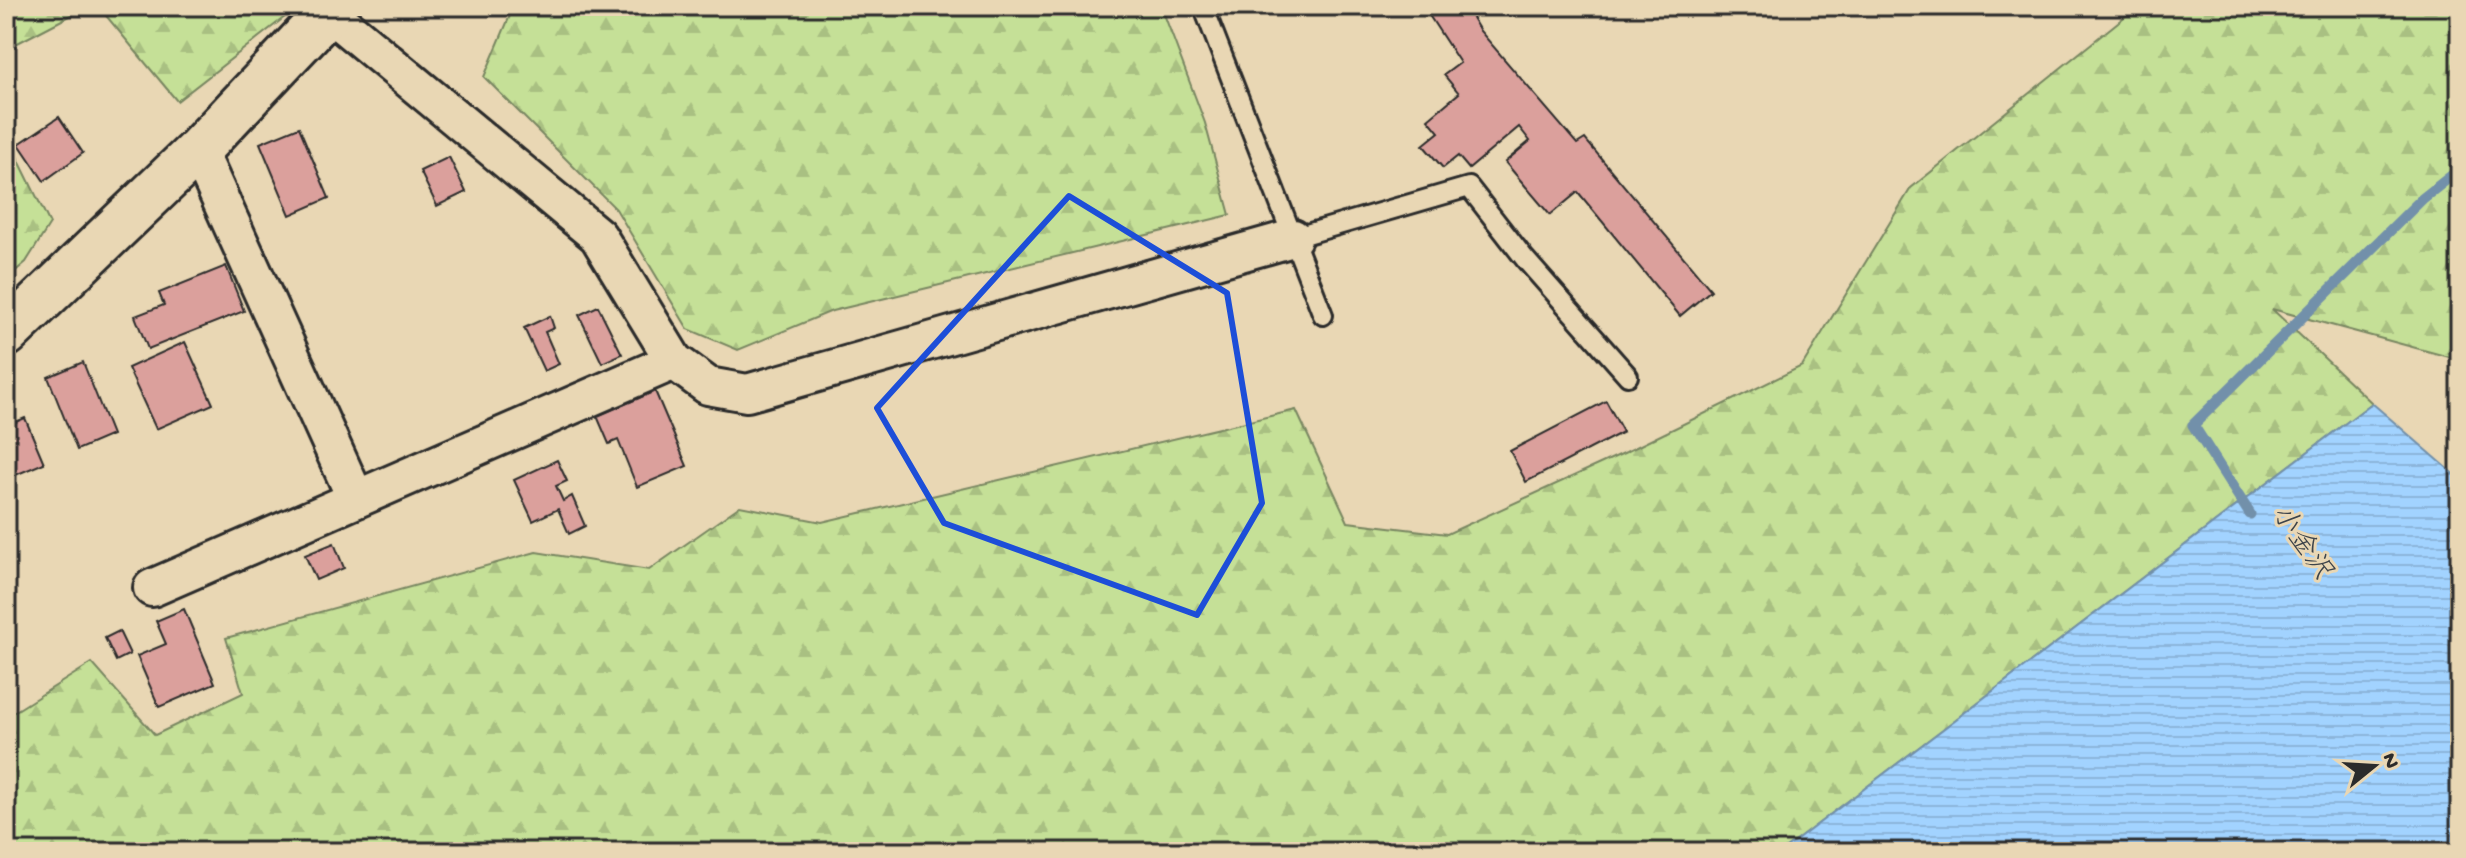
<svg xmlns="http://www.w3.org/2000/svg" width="2466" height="858" font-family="'Gochi Hand','Klee One',sans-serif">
<defs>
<pattern id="forest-firs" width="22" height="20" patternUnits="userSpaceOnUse" patternTransform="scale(2)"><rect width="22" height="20" fill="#c5e097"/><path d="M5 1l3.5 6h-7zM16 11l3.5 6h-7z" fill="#a9c082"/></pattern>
<pattern id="water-rules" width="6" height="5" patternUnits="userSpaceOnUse" patternTransform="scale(2)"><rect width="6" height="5" fill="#a2d3ff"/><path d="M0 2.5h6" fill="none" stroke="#8cb5db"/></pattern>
</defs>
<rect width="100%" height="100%" fill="#e9d7b4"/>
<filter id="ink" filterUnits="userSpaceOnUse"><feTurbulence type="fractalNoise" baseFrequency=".0125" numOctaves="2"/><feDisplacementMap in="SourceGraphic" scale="16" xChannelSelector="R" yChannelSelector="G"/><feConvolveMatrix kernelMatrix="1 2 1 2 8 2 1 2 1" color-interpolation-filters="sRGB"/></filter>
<g filter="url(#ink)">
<g fill="url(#forest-firs)" stroke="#788661" stroke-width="2">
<path d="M6 6H89L6 49Z"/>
<path d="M98 6H299L177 101Z"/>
<path d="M514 6H1161L1205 123 1230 215 832 311 738 350 688 329 616 209 484 77Z"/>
<path d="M2138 6H2460V360L2272 309 2372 403 1781 852H6V717L92 663 155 735 243 693 226 638 536 552 649 570 740 506 822 522 1296 410 1348 522 1447 534 1626 452 1802 366 1911 188Z"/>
<path d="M6 134 50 224 26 262 6 279Z"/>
</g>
<path fill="url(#water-rules)" stroke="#7290aa" stroke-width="2" d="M2372 403 2460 479V852H1781Z"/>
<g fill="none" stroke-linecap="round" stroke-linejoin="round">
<path stroke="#7290aa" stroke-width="11" d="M2250 514 2193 425 2422 199 2460 169"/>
</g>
<g fill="#dba09c" stroke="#2b2b2b" stroke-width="2">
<path d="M1423 6H1465L1480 31 1577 144 1585 139 1711 290 1680 316 1578 192 1550 215 1505 162 1530 141 1519 127 1469 169 1458 156 1443 168 1423 145 1439 132 1428 119 1459 93 1444 75 1460 63Z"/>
<path d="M59 117 83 153 44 181 19 144Z"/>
<path d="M299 127 329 198 290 215 260 143Z"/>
<path d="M449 157 466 192 437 206 420 171Z"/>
<path d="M226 266 244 311 148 349 135 316 164 305 159 293Z"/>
<path d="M598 306 622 354 602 363 579 315Z"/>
<path d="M550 316 554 328 545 332 559 364 544 371 524 328Z"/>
<path d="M185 342 213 404 156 429 128 368Z"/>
<path d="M83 362 112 435 77 450 48 377Z"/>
<path d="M655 391 687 466 637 487 618 440 609 444 597 416Z"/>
<path d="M1606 401 1623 432 1526 482 1510 451Z"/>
<path d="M25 418 44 463 6 479V426Z"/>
<path d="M557 460 567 481 556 486 563 501 572 496 585 526 569 534 558 509 533 521 514 480Z"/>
<path d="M334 543 344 568 316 580 305 555Z"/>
<path d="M184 609 215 683 159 707 137 656 166 644 156 621Z"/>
<path d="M119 631 130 654 116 661 105 638Z"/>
</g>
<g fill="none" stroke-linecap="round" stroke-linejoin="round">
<g stroke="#2b2b2b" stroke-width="24">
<g id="service">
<path d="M1203 6 1323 315"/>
<path d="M1293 238 1469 187 1525 259 1628 376"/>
</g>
</g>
<g stroke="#2b2b2b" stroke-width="42">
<g id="minor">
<path d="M329 13 598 236 674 361 708 386 747 393 1293 238"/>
<path d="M198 150 356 499"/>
<path d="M152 588 674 361"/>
</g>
</g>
<g stroke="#2b2b2b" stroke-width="50">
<path id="tertiary" d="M6 334 198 150 334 6"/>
</g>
<use href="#service" stroke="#e9d7b4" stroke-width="18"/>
<use href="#minor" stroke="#e9d7b4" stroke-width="36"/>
<use href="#tertiary" stroke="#e9d7b4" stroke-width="44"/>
</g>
</g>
<path fill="none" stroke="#1d4ed8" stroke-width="6" stroke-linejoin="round" d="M1069 196 1227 293 1262 503 1197 615 944 523 877 408Z"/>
<g text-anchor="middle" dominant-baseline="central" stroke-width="6" stroke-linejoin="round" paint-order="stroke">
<g font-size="28" font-style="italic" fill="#3d444b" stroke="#e9d7b4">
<text transform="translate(2300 543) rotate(55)">小金沢</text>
</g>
</g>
<rect width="2466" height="858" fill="none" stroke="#e9d7b4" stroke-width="32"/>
<rect x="16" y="16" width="2434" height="826" fill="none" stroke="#2b2b2b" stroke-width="3" filter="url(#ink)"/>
<g transform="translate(2374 766) rotate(72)" stroke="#e9d7b4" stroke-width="6" paint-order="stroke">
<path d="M0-6L14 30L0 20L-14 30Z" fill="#2b2b2b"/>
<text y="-12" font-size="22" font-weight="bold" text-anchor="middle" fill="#2b2b2b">N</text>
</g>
</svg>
